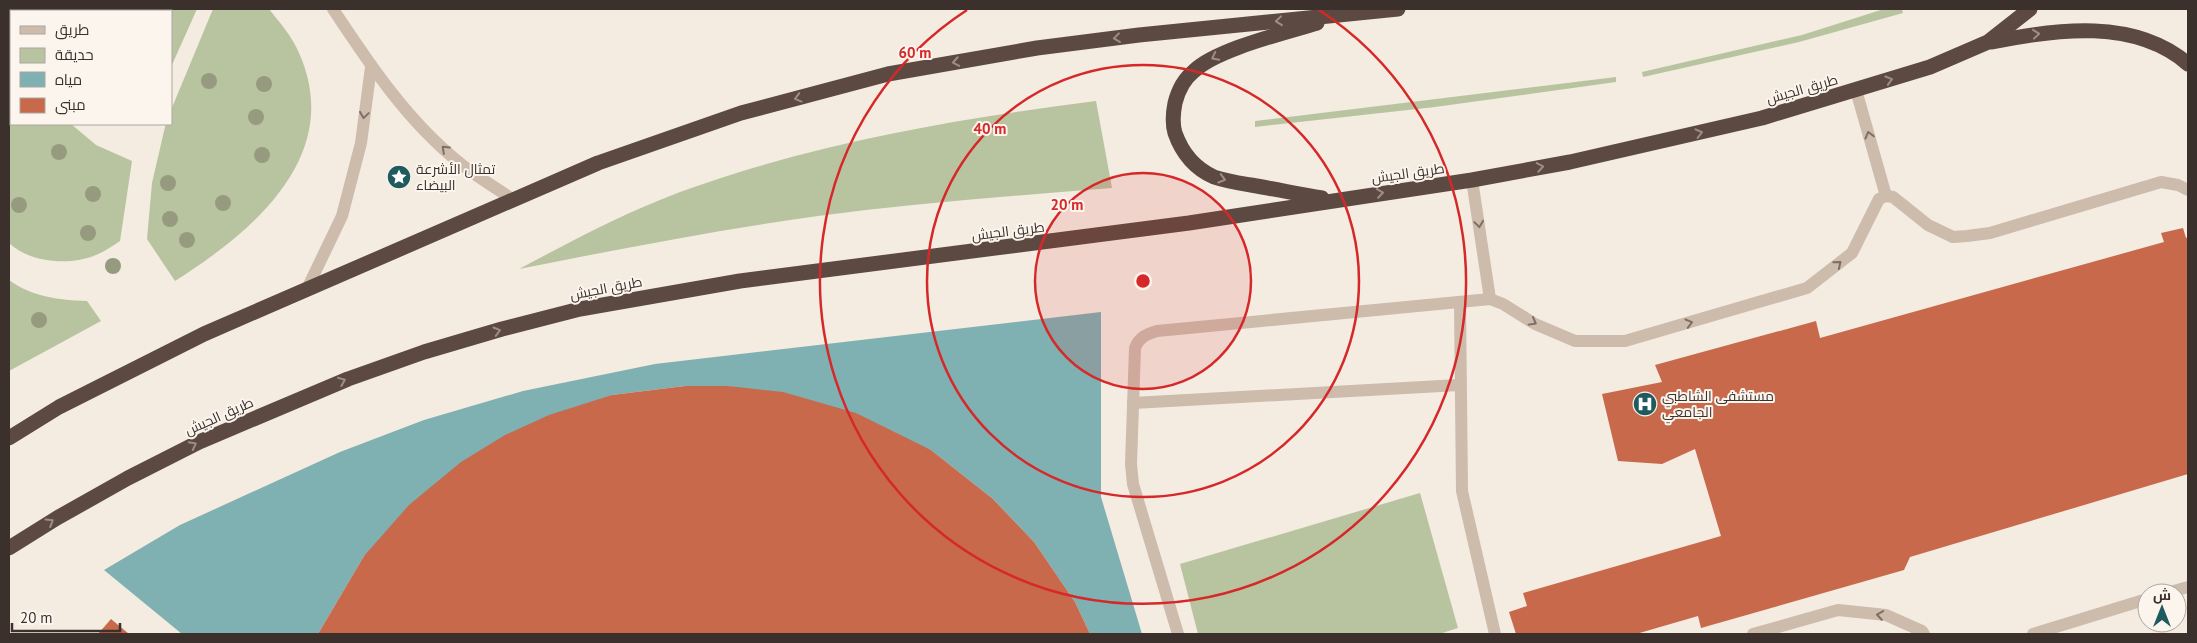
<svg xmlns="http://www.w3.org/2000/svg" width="2197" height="643" font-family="'PT Sans',Cairo,sans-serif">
<rect width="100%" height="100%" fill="#f4ebe1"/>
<g fill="#b8c4a0">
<path d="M60 9H197L171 67V11H57Z"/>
<path d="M213 9H269C280 23 292 36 299 53 345 156 252 232 175 281L147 239 152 183 165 127 166 124H171V110Z"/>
<path d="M1884 9H1902L1903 13 1799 42 1643 77 1642 72 1802 35Z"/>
<path d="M10 45 11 124H71L96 145 132 161 120 241C112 246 104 252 96 255 70 266 30 263 9 243Z"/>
<path d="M1616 77V82L1435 107 1255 127V121Z"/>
<path d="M1096 101 1112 188C1014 196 916 203 818 216 718 230 619 249 519 269 572 241 624 213 680 192 814 143 955 119 1096 101Z"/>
<path d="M9 280C32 297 59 300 87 301L101 321 9 371Z"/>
<path d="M1420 493 1458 628 1439 634H1198L1180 564Z"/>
</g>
<path fill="#7fb0b2" d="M1101 312V497L1142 634H1090L1075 602 1034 542 993 499 931 450 728 386H685L612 395 364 556 318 634H182L104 570 180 525 340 452 424 420 523 391 655 364Z"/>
<g fill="#c8694b">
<path d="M2183 228 2186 238 2188 237V474L1910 557 1904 570 1701 628 1698 616 1636 634H1516L1509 612 1527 606 1523 593 1721 536 1695 449 1662 464 1618 461 1602 394 1662 382 1655 365 1816 321 1820 338 2164 242 2161 233Z"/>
<path d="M685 386H728L783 392 856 413 931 450 993 499 1034 542 1075 602 1090 634H318L364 556 409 505 461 462 505 435 549 415 612 395Z"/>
<path d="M111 619 129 634H98Z"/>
</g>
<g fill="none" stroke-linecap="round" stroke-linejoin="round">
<g stroke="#cdbbac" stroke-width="12">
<path d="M333 9C370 65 408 122 461 164 477 177 495 187 512 199"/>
<path d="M1856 90 1886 196"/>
<path d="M1472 180 1490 299"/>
<path d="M306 291 342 216 361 143 371 67"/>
<path d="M1460 303 1462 491 1495 634"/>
<path d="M1133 403 1459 385"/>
<path d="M2167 593 2188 587"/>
<path d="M1178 634 1133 484 1131 464 1135 348C1139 337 1147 334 1157 331L1490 299 1503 304 1535 324 1575 341H1625L1807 288 1852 253 1879 199 1886 196 1893 197 1928 225 1953 237 1967 236 1990 233 2161 182 2178 185 2188 190"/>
<path d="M1753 634 1838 610 1886 615 1922 631 1924 634"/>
<path d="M2033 634 2147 599"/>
</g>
<g stroke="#5c4a42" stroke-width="15">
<path d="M1317 23C1285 33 1217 49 1194 71 1184 79 1178 91 1175 103 1173 113 1172 123 1175 133 1182 153 1194 168 1214 177 1226 181 1239 183 1251 185 1275 189 1298 194 1322 198"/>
<path d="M1992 42C2056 29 2135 18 2188 64"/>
<path d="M9 438 59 407 204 334 598 163 741 113 888 74 1037 48 1139 35 1398 9"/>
<path d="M9 548 57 518 128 478 199 442 348 379 424 352 502 329 580 309 740 281 1189 223 1472 180 1570 162 1762 118 1930 67 1988 42 2030 9"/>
</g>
</g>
<g fill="#969b7f">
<circle cx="209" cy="81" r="8"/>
<circle cx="264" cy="84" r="8"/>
<circle cx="256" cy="117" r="8"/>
<circle cx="59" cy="152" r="8"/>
<circle cx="262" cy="155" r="8"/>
<circle cx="168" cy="183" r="8"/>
<circle cx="93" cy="194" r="8"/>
<circle cx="223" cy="203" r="8"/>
<circle cx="19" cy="205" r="8"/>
<circle cx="170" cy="219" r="8"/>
<circle cx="88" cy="233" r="8"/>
<circle cx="187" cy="240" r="8"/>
<circle cx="113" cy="266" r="8"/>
<circle cx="39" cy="320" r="8"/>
</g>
<defs><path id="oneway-chevron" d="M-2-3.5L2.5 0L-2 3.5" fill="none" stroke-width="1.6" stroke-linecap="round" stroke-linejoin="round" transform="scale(1.25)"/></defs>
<g stroke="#9c8e87">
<use href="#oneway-chevron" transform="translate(1279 21) rotate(174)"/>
<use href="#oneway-chevron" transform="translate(2036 34) rotate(-6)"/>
<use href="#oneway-chevron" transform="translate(1117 38) rotate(173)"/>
<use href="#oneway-chevron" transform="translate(1215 57) rotate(153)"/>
<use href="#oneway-chevron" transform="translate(956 62) rotate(170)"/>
<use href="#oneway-chevron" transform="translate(1889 80) rotate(-17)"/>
<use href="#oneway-chevron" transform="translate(798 98) rotate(165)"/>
<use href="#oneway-chevron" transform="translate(1699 133) rotate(-14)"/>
<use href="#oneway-chevron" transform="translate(1540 167) rotate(-10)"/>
<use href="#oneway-chevron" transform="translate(1222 179) rotate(16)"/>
<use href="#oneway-chevron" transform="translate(1380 193) rotate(-8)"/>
<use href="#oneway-chevron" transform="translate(497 331) rotate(-16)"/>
<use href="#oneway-chevron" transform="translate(342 381) rotate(-22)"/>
<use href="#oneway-chevron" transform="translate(193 445) rotate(-27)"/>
<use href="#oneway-chevron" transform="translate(50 522) rotate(-32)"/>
</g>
<g stroke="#7d6f65">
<use href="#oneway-chevron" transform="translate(364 115) rotate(98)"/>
<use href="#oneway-chevron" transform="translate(1869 135) rotate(-105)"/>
<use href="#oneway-chevron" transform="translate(445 149) rotate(-137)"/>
<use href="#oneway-chevron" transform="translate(1479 224) rotate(82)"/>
<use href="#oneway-chevron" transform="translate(1838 264) rotate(-39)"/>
<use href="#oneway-chevron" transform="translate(1533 322) rotate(29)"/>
<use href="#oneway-chevron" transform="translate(1689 323) rotate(-16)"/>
<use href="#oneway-chevron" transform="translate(1880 615) rotate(-171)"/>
</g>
<circle cx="1143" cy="281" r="108" fill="#d62828" fill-opacity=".12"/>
<g fill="none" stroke="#d62828" stroke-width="2.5">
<circle cx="1143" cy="281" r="108"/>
<circle cx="1143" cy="281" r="216"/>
<path d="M1319 10A323 323 0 1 1 967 10"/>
</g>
<defs>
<g id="sight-disc" transform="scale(1.25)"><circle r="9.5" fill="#1f5a5e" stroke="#fbf5ee"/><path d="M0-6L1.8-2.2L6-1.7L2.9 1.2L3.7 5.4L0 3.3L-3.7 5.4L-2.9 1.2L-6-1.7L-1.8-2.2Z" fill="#fff"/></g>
<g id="hospital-disc" transform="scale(1.25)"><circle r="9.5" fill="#1f5a5e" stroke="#fbf5ee"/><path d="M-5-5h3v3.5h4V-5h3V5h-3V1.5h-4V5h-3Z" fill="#fff"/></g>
</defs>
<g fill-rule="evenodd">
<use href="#sight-disc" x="399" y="177"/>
<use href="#hospital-disc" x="1645" y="404"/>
</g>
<g text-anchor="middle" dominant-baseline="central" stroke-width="4" stroke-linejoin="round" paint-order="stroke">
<g font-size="14" fill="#3b302b" stroke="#fbf5ee">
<text transform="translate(1802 89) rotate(-16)">طريق الجيش</text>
<text transform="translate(1408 173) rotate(-8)">طريق الجيش</text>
<text transform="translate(1008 231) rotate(-7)">طريق الجيش</text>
<text transform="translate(606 288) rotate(-11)">طريق الجيش</text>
<text transform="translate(219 416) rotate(-24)">طريق الجيش</text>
</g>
<g font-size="14" fill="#3b302b" stroke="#fbf5ee" text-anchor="start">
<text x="416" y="169">تمثال الأشرعة<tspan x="416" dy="16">البيضاء</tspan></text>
<text x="1662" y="396">مستشفى الشاطبي<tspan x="1662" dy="16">الجامعي</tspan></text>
</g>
</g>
<circle cx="1143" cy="281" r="8" fill="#d62828" stroke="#fbf5ee" stroke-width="2.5"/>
<g font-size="15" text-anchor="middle" font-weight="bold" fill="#d62828" stroke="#fbf5ee" stroke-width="4" stroke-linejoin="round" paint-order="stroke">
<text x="915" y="58">60 m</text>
<text x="990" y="134">40 m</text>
<text x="1067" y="210">20 m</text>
</g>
<rect width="2197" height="643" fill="none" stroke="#3b302b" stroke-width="20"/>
<rect x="10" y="10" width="162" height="115" fill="#fbf5ee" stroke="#aea6a0"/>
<rect x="20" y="26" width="25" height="8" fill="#cdbbac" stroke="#aea6a0"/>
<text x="55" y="35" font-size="15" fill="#3b302b">طريق</text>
<rect x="20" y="48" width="25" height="15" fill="#b8c4a0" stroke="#aea6a0"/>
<text x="55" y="60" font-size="15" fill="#3b302b">حديقة</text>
<rect x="20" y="72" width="25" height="15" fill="#7fb0b2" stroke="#aea6a0"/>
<text x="55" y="85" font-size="15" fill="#3b302b">مياه</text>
<rect x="20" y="98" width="25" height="15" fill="#c8694b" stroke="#aea6a0"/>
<text x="55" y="110" font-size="15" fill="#3b302b">مبنى</text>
<g transform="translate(2162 608)"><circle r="24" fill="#fbf5ee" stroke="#aea6a0"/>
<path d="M0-4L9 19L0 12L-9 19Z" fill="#1f5a5e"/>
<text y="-8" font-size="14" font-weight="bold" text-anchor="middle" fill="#3b302b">ش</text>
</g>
<path d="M12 623v8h108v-8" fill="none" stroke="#3b302b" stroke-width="2.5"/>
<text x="20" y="623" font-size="15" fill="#3b302b" stroke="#fbf5ee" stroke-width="4" paint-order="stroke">20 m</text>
</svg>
